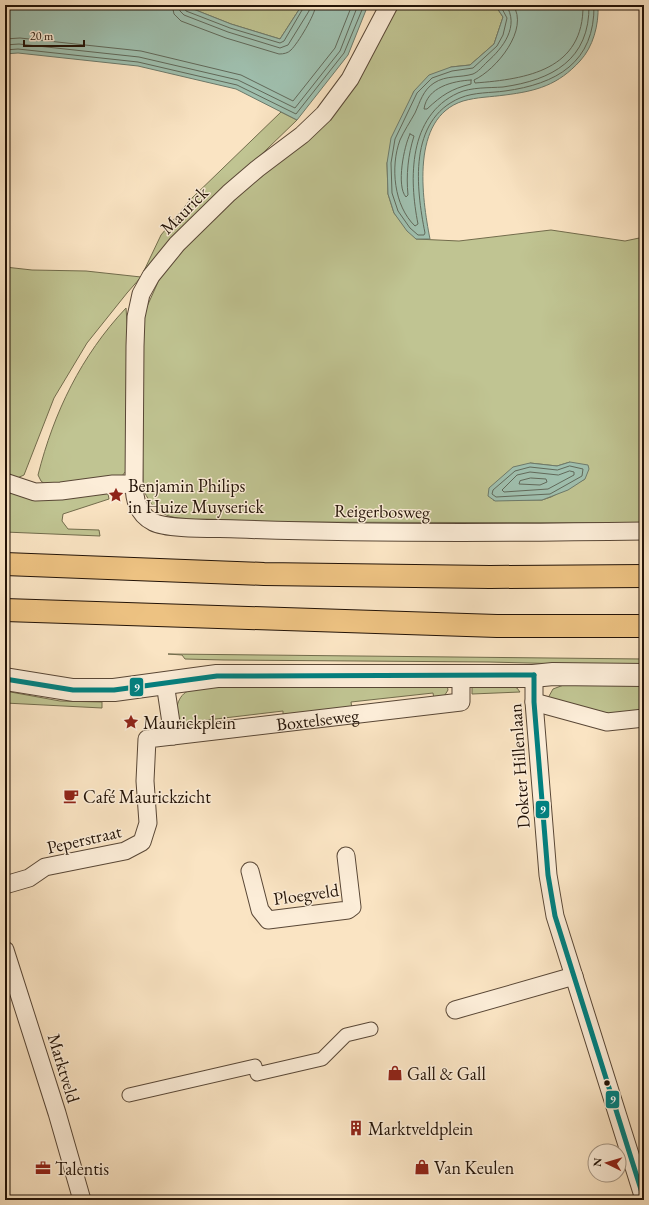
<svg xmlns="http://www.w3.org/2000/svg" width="649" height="1205" font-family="'EB Garamond',serif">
<rect width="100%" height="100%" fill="#fae4c3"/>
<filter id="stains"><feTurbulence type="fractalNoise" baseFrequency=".005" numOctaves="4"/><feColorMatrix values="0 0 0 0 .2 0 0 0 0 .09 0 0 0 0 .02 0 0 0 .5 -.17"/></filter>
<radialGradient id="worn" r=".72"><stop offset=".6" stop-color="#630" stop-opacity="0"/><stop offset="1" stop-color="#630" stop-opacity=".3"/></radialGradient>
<g fill="#c0c492" stroke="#726c4c" fill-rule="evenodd">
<path d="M183 5H302L280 39 231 24Z"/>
<path d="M393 5H495L503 17 494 44 470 65 451 67 414 91 407 108 387 163 388 194 394 213 416 239 459 241 551 230 625 241 644 237V523L265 522 181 519C159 515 152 508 143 489L141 347 145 311 163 271 239 191 307 138ZM570 462 585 479 551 497 542 500H493L530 463 557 466Z"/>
<path d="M281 112 297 120 177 236 127 293 87 343 54 398 24 475 15 479 5 480V267L32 270 86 271 141 277 161 235 191 199Z"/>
<path d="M126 308 128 337 129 467 122 476 46 485 41 481 38 475C54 412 81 356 126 308Z"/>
<path d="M5 489H107L109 499 63 514 62 521 68 529 99 530 100 536 5 532Z"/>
<path d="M168 654 644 659V666L489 662 224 660 185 659 182 655Z"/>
<path d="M569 683 644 685V710L607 714 548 698 553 689Z"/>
<path d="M505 684 517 688 520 692 472 694V686Z"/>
<path d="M249 685H447L448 690 443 698 434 699 433 693 351 702 352 709 283 716V711L199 721 200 726 187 727 177 722C175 710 177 695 190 690 198 686 238 686 249 685Z"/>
<path d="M5 691 60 701 102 702V708L5 703Z"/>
</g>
<g fill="#9fbfae" stroke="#6d7a6b">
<path d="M5 5H183L231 24 280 39 302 5H368L348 55 297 120 236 89 138 66 18 53 5 54Z"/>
<path d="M495 5H598C599 25 593 47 580 61 558 85 537 91 505 95 491 97 477 97 463 101 410 118 422 198 430 239H416L407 231 394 213 388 194 387 163 391 138 414 91 429 75 451 67 470 65 494 44 503 17Z"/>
<path d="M570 462 588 465 589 469 585 479 568 490 542 500 495 501 488 496 489 488 513 467 530 463 557 466Z"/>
</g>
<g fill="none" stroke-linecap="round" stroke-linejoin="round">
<g stroke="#61695a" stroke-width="1">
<path d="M172 5 174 14 181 21 226 38 279 54C284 54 288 53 291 50 298 43 315 15 316 5"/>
<path d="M178 5 180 11 184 15 228 32 280 48 288 45 309 11 310 5"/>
<path d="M183 5 186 11 230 28 280 43 284 41 305 5"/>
<path d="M500 5 507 18 503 35 497 46 473 68 452 71 432 78 417 93 395 139 391 163 392 193 398 211 410 228 418 235H424L425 233C416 188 408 120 460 98 474 92 491 93 505 91 556 84 595 63 594 5"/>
<path d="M506 5C520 26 503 48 487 62 483 66 478 72 473 74 460 78 446 75 434 83 423 90 420 102 415 113 410 122 404 131 400 140 390 167 394 206 415 226L418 224C409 179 408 116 458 93 471 87 489 88 503 87 552 80 590 60 589 5"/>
<path d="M513 5C530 29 496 70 474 80L475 83C527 79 584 70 583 5"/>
<path d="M5 39 20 38 141 51 241 75 293 101 335 48 352 5"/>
<path d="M5 45 19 44 139 57 238 80 295 108 340 51 358 5"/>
<path d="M5 50 18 49 138 62 237 85 296 114 344 53 364 5"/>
<path d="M471 80V84C451 89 442 95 427 109H424C427 87 453 81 471 80Z"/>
<path d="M410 134 414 136C408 155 406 175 408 195L406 197C396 186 404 146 410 134Z"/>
<path d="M570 466 583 469 582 476 550 494 496 497 492 494 493 490 515 471 530 467 557 470Z"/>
<path d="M570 471 574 472V475L548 489 504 492 502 490 517 475 530 472 558 475Z"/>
<path d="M531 478 546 479 547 482 540 485 519 484 520 481Z"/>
</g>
<g stroke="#594736" stroke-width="15">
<path id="pedestrian" d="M129 1095 255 1066 257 1074 322 1059 346 1035 371 1029"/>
</g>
<g stroke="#594736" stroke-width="19">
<g id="minor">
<path d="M389 5 350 79 324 114 302 135 257 169 229 193 177 244 151 276 141 294 136 317 135 346 134 484C134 500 139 515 153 522 168 530 219 528 238 529 373 534 509 533 644 531"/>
<path d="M5 482 35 492 61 491 113 484H134"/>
<path d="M534 675V702L548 875 555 916 644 1199"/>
<path d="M165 683 173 736"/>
<path d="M534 702 607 722 644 718"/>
<path d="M250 871 260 910 268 920 348 910 352 907 346 856"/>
<path id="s1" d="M5 885 29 878 45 867 125 851 142 842 148 823 145 781 147 739 461 702V675"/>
<path d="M5 950 57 1113 82 1200"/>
<path d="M455 1010 574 976"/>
</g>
</g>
<g stroke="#594736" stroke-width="24">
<path id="tertiary" d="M5 679 73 690H114L217 676H533L553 674 644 675"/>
</g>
<g stroke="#231307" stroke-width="24">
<g id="motorway">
<path d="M5 564 264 574 490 577 644 576"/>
<path d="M5 610 497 626H644"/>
</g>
</g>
<use href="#pedestrian" stroke="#fcedd8" stroke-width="13"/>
<use href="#minor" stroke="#fcedd8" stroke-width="17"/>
<use href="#tertiary" stroke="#fcedd8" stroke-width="22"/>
<use href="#motorway" stroke="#edc282" stroke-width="22"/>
<g stroke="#fcedd8" stroke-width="8">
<g id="bus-1">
<path d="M534 675V702L548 875 555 916 644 1199"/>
<path d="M5 679 73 690H114L217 676 534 675"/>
</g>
</g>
<use href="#bus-1" stroke="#008080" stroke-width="5"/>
</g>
<defs>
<g id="sight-bare" transform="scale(1.2)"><path d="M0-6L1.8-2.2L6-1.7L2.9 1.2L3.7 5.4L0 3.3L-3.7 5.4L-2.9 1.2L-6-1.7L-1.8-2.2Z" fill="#8f2418" stroke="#fcedd8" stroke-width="2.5" paint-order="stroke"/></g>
<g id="cafe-bare" transform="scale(1.2)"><path d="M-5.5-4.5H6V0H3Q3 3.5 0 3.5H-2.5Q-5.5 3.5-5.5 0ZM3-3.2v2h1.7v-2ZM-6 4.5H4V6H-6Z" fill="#8f2418" stroke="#fcedd8" stroke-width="2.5" paint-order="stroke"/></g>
<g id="shop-bare" transform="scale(1.2)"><path d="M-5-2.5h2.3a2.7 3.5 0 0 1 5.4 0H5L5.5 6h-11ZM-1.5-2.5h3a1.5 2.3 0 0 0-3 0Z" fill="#8f2418" stroke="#fcedd8" stroke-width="2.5" paint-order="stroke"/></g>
<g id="building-bare" transform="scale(1.2)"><path d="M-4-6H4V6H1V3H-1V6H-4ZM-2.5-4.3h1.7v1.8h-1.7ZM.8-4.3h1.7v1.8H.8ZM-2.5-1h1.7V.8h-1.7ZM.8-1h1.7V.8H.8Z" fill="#8f2418" stroke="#fcedd8" stroke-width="2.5" paint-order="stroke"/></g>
<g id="office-bare" transform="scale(1.2)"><path d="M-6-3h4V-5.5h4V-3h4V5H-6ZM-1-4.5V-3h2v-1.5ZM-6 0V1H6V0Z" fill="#8f2418" stroke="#fcedd8" stroke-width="2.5" paint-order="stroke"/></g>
</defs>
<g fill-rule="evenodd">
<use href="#sight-bare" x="116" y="495"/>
<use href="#sight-bare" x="131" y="722"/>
<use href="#cafe-bare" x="71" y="796"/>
<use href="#shop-bare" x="395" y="1073"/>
<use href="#building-bare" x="356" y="1128"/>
<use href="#shop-bare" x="422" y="1167"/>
<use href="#office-bare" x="43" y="1168"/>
</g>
<circle fill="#231307" stroke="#fcedd8" stroke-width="1.5" cx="607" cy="1083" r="3.5"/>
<g text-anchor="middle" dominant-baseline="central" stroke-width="3" stroke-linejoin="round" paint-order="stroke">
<g font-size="18" fill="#231307" stroke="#fcedd8">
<text transform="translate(184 210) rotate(-45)">Maurick</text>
<text transform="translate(382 511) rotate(1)">Reigerbosweg</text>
<text stroke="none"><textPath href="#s1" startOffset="421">Boxtelseweg</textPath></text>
<text transform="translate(519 766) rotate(-94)">Dokter Hillenlaan</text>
<text transform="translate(84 839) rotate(-13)">Peperstraat</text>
<text transform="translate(306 894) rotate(-8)">Ploegveld</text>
<text transform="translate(64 1068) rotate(73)">Marktveld</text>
</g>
<g font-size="18" fill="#231307" stroke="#fcedd8" text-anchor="start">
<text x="128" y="485">Benjamin Philips<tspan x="128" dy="21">in Huize Muyserick</tspan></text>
<text x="143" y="722">Maurickplein</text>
<text x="83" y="796">Café Maurickzicht</text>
<text x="407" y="1073">Gall &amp; Gall</text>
<text x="368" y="1128">Marktveldplein</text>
<text x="434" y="1167">Van Keulen</text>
<text x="55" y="1168">Talentis</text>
</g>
</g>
<g stroke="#fcedd8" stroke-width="1.5">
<rect x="129" y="677" width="15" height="20" rx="4" fill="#008080"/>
<rect x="535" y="800" width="15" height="19" rx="4" fill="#008080"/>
<rect x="605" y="1090" width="15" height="19" rx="4" fill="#008080"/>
</g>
<g font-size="11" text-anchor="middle" font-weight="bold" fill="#fff">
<text x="137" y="691">9</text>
<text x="543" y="813">9</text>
<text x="613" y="1103">9</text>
</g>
<rect width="649" height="1205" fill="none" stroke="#fae4c3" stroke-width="20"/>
<rect x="6" y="6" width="637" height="1193" fill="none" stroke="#231307" stroke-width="2"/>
<rect x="10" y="10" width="629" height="1185" fill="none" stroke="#231307"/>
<g transform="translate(607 1163) rotate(275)"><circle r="19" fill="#fcedd8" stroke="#a59684"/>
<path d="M0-3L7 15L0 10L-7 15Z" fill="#8f2418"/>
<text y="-6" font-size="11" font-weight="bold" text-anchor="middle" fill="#231307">N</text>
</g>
<path d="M24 40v6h60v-6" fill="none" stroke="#231307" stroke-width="2"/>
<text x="30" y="40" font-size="12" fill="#231307" stroke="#fcedd8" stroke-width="3" paint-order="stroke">20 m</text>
<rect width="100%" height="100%" filter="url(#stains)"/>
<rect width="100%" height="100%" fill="url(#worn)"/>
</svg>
